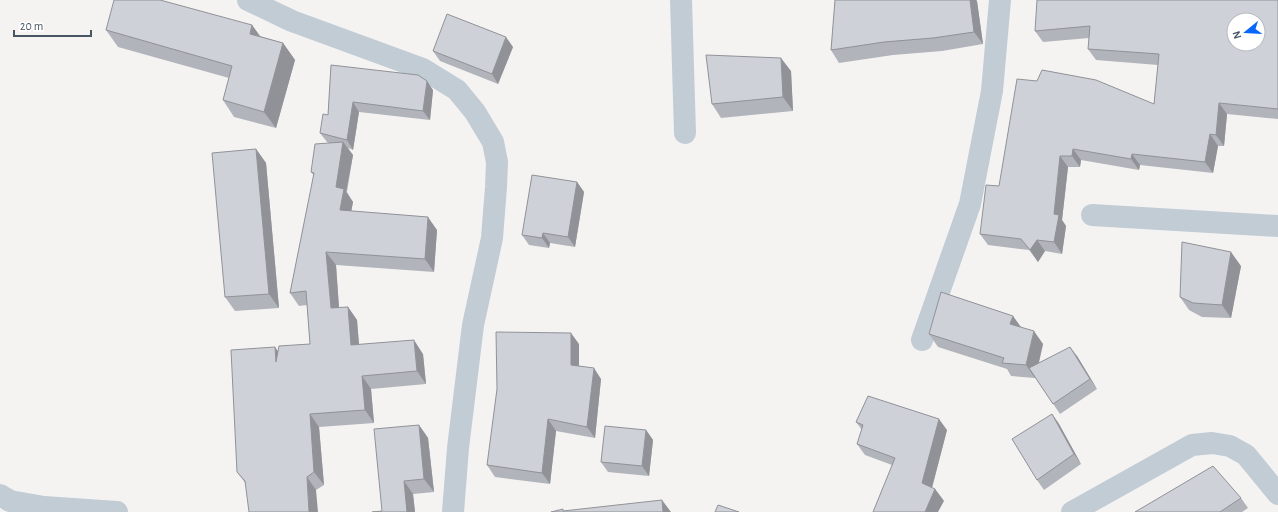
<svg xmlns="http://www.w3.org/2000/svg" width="1278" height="512" font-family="'Alegreya Sans',sans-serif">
<rect width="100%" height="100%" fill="#f5f3f2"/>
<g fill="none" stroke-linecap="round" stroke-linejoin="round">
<g stroke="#c2ccd5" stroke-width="22">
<path d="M248 0 292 21 423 69 457 90 475 112 493 142 497 162 496 187 492 238 473 325 458 448 453 512"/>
<path d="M681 0 685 133"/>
<path d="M1092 215 1278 226"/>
<path d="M922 340 970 204 992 91 1000 0"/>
<path d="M0 495 10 501 44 507 117 512"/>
<path d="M1072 512 1192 445 1212 443 1230 446 1246 455 1278 494"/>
</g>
</g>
<g fill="#b1b4ba">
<path d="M835 0H976L977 1 983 44 942 51 893 55 839 63 831 50Z"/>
<path d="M1278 0V119L1227 114 1224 146H1218L1213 173 1140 165 1139 170 1081 160 1080 167H1068L1062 220 1066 226 1062 254 1045 251 1038 262 1029 250 988 245 980 234 999 186 1154 104 1158 65 1096 60 1088 49 1089 38 1043 42 1035 31Z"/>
<path d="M252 25 260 36 283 43 295 60 276 128 234 117 223 100 229 78 118 47 106 30Z"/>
<path d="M513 47 498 84 440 61 433 51Z"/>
<path d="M331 65 433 90 430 120 359 112 353 150 348 148 353 155 347 192 353 202 351 211 437 230 434 272 336 265 339 308 348 307 357 320 359 344 423 354 426 384 371 389 374 423 319 427 324 485 316 490 246 484 237 472 275 347 278 352 310 344 307 305 299 306 290 293 314 176 311 172 329 143 327 142 320 133 328 115Z"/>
<path d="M791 71 793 111 721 118 712 104Z"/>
<path d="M256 149 266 163 279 308 235 311 225 297Z"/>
<path d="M577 182 584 192 575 247 550 243 549 248 529 245 522 235Z"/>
<path d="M1241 266 1231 318 1202 317 1189 310 1180 297Z"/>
<path d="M1013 316 1021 327 1043 344 1039 363 1077 356 1097 389 1060 414 1035 377V378L1011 376 1007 369 938 347 929 334Z"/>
<path d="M579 344V366L601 379 595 438 556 431 550 484 495 477 487 465Z"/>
<path d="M1052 414 1059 424 1081 464 1044 490 1037 480Z"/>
<path d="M856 422 947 430 932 488 935 489 944 501 892 465 865 455 857 444 862 430Z"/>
<path d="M419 425 428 438 434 492 413 494 415 512H372L382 511Z"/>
<path d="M646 430 653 440 649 476 608 472 601 462Z"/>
<path d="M1241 498 1248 508 1242 512H1135Z"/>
</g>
<g fill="#909297">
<path d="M970 0H976L977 1 983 44 974 32Z"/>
<path d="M252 25 264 42 250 34Z"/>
<path d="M506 37 513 47 498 84 492 74Z"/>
<path d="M283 43 295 60 276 128 264 112Z"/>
<path d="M781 58 791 71 793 111 783 97Z"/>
<path d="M427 81 433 90 430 120 423 111Z"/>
<path d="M353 102 359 112 353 150 347 140Z"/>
<path d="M1219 103 1227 114 1224 146 1216 135Z"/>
<path d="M1210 134 1218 146 1213 173 1205 162Z"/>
<path d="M343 142 353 155 346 192 353 202 349 224 340 210 336 187Z"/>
<path d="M256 149 266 163 279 308 269 294Z"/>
<path d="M1073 149 1081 160 1080 167 1072 156Z"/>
<path d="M1132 154 1140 165 1139 170 1131 159Z"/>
<path d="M1060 156 1068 167 1062 220 1066 226 1062 254 1054 242V214Z"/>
<path d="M577 182 584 192 575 247 568 237Z"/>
<path d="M428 217 437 230 434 272 425 259Z"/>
<path d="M543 233 550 243 549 248 542 238Z"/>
<path d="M1037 240 1045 251 1038 262 1030 250Z"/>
<path d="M326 252 336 265 340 322 331 308Z"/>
<path d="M1231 252 1241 266 1231 318 1222 305Z"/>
<path d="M348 307 357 320 360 358 351 345Z"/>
<path d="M1013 316 1022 329 1010 324Z"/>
<path d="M1034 331 1043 344 1035 378 1026 365Z"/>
<path d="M571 333 579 344V376L571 365Z"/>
<path d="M414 340 423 354 426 384 417 371Z"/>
<path d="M275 347 284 360 276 362Z"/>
<path d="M1070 347 1077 356 1097 389 1090 379Z"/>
<path d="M594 368 601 379 595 438 587 427Z"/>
<path d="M362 376 371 389 374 423 365 410Z"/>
<path d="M310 414 319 427 324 485 314 472Z"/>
<path d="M1052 414 1059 424 1081 464 1074 454Z"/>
<path d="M548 419 556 431 550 484 542 473Z"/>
<path d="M939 419 947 430 930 495 922 483Z"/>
<path d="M419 425 428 438 434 492 424 479Z"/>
<path d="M646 430 653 440 649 476 642 466Z"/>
<path d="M307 477 316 490 318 512H309Z"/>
<path d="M404 481 413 494 415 512H407Z"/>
<path d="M935 489 944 501 938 512H925Z"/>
<path d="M662 500 671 512H663Z"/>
</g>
<g fill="#ced1d8" stroke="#909297" fill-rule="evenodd">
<path d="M114 0H160L252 25 250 34 283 43 264 112 223 100 232 66 106 30Z"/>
<path d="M835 0H970L974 32 933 38 884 42 831 50Z"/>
<path d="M1037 0H1278V109L1219 103 1216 135 1210 134 1205 162 1132 154 1131 159 1073 149 1072 156H1060L1054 214 1059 215 1054 242 1037 240 1030 250 1021 239 980 234 986 185 999 186 1017 79 1037 81 1042 70 1096 80 1154 104 1159 54 1088 49 1090 26 1035 31ZM1234 20H1258V44H1234Z"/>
<path d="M447 14 506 37 492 74 433 51Z"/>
<path d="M706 55 781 58 783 97 712 104Z"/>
<path d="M331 65 418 75 427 81 423 111 353 102 347 140 320 133 323 114 328 115Z"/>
<path d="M343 142 336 187 344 189 340 210 428 217 425 259 326 252 331 308 348 307 351 345 414 340 417 371 362 376 365 410 310 414 314 472 307 477 309 512H249L245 481 237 472 231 350 275 347 276 362 279 346 310 344 306 291 290 293 314 173 311 172 315 144Z"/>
<path d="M256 149 269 294 225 297 212 153Z"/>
<path d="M532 175 577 182 568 237 543 233 542 238 522 235Z"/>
<path d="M1182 242 1231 252 1222 305 1193 303 1180 297Z"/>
<path d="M941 292 1013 316 1010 324 1034 331 1026 365 1002 363 1004 358 929 334Z"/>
<path d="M496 332 571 333V365L594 368 587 427 548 419 542 473 487 465 497 389Z"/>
<path d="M1070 347 1090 379 1053 404 1029 368Z"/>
<path d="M868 396 939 419 922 483 935 489 925 512H873L895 458 857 444 863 425 856 422Z"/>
<path d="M1052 414 1074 454 1037 480 1012 439Z"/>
<path d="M419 425 424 479 404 481 407 512H372L382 511 374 429Z"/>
<path d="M605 426 646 430 642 466 601 462Z"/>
<path d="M1213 466 1241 498 1220 512H1135Z"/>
<path d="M662 500 663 512H551L563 509V511Z"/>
<path d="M718 505 739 512H715Z"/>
</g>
<g transform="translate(1246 32) rotate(252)"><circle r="19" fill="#ffffff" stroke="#b6bbc1"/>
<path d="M0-3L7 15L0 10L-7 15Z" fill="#0866fa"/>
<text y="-6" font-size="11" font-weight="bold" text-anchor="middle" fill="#485563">N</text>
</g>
<path d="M14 30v6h77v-6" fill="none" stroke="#485563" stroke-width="2"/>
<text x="20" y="30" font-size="12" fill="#485563" stroke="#ffffff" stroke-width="3" paint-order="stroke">20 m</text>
</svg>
